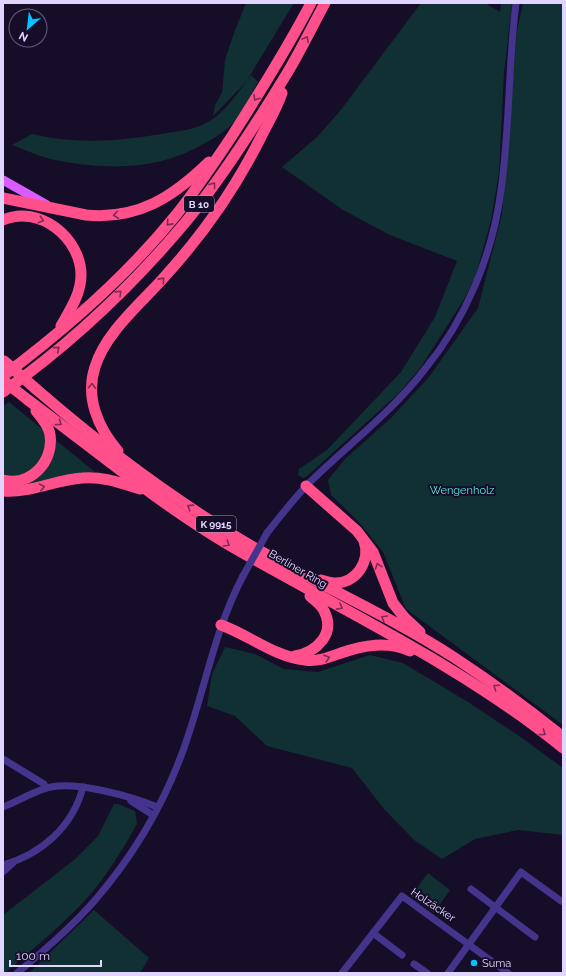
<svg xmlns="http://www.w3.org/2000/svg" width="566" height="976" font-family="Raleway,sans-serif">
<rect width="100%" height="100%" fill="#160d29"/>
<g fill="#103033">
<path d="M246 3H294L246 82 213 116 215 105 222 93 225 60 234 33Z"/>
<path d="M421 3H485L500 12 501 3H512L504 73 499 172 491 220 476 275 463 301 421 367 398 394 306 477 303 478 298 475 299 469 327 450 401 372 435 317 457 261 390 235 343 210 282 167 317 137 340 111Z"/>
<path d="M523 3H563V725L406 609 383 552 358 521 331 495 328 480 345 459 391 418 429 377 478 308 502 214 517 30Z"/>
<path d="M251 75 258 82C251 94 245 108 237 119 229 129 216 137 205 143 158 171 107 170 55 160 40 157 26 150 12 145L32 134C77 145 122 141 167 133 181 131 196 129 208 122 226 112 239 91 251 75Z"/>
<path d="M9 402 95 472 80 473 21 487 3 485V406Z"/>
<path d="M225 647 255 654 284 669 318 672 370 655 403 663 468 702 522 738 563 768V835L518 830 475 839 442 859 414 840 384 809 352 768 267 746 235 716 207 706 212 674Z"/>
<path d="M114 804H118L135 811 137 824C123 849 108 874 89 896 64 924 34 948 5 973H3V915L74 860 98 836Z"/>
<path d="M428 873 450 890 434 913 411 896Z"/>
<path d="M94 910 149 958 140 973H29Z"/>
</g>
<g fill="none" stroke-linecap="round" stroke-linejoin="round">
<g stroke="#44348c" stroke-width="7">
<path d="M267 533C281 515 295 497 311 481 349 444 392 412 425 369 466 319 493 254 501 190 510 128 508 65 516 3"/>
<path d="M3 759 44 784 46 788"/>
<path d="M131 801 153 815"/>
<path d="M3 807C19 801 35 790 51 787 77 781 133 797 157 807"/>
<path d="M3 865C42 854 73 826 83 787"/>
<path d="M3 872 13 863"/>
<path d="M471 889 535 937"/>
<path d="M373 933 402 955"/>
<path d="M414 964 427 973"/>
<path d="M17 973C45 950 73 926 96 899 138 850 171 791 190 730 207 678 217 625 243 576"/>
<path d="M342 973 402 896 508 973"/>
<path d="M448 973 521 872 561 901"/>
</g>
<path stroke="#d85cff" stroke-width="9" d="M3 180 47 205"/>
<g stroke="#ff508c" stroke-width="11">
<path d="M3 198 86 215C138 220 173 197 209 162"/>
<path d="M3 220C39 204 81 238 81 275 81 294 70 310 61 326"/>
<path d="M3 376C66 329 126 277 176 215 196 190 214 163 232 136 260 92 287 49 311 3"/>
<path d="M36 389C98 443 163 492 233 535 305 579 384 612 455 658 493 683 528 709 563 737"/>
<path d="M3 392C69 345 131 287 184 224 222 178 255 126 286 75 300 52 312 27 325 3"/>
<path d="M28 400C94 449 158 503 229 545 341 610 461 665 563 748"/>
<path d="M118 451C98 428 85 397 95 367 106 331 143 302 167 274 204 233 236 187 261 137 268 123 277 108 282 93"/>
<path d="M3 480C30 487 54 462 50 435 49 426 42 418 36 411"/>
<path d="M306 486 357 531 373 552 393 603 404 617 420 632"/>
<path d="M3 491C31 493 55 480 82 478 102 476 121 483 140 489"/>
<path d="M321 580C325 581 330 583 334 583 356 584 371 561 364 541"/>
<path d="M221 625C249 635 275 657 305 660 318 662 330 657 341 653 364 645 387 641 410 651"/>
<path d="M295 656C317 652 337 633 323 609 320 604 314 600 310 596"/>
</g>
<path stroke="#44348c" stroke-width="7" d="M243 576 267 533"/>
<g stroke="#ff508c" stroke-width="11">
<path d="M4 361 36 389"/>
<path d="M3 380 28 400"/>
</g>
</g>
<defs><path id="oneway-chevron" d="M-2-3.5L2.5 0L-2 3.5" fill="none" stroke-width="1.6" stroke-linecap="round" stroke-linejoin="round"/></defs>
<g stroke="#7f2b56">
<use href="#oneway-chevron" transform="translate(306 39) rotate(-62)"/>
<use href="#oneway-chevron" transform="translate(256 98) rotate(122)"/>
<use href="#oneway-chevron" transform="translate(213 185) rotate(-53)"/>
<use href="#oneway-chevron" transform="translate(116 215) rotate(172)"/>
<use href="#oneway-chevron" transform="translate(41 220) rotate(18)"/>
<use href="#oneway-chevron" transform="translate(169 223) rotate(132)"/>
<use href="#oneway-chevron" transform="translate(162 280) rotate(-48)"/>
<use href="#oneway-chevron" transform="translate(119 293) rotate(-44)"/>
<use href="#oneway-chevron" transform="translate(57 349) rotate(-40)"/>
<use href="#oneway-chevron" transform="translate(92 386) rotate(-87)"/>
<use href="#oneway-chevron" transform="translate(59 423) rotate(36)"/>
<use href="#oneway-chevron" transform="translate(42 487) rotate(-13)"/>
<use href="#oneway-chevron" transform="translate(190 507) rotate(-147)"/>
<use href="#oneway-chevron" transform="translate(227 544) rotate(31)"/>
<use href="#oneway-chevron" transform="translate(378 566) rotate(-111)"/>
<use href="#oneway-chevron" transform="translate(340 607) rotate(29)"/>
<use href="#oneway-chevron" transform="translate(384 618) rotate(-150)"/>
<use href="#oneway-chevron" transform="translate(327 658) rotate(-16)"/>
<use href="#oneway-chevron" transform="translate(496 687) rotate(-145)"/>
<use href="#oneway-chevron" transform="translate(543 733) rotate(36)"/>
</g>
<circle fill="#01c3ff" stroke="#160d29" stroke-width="1.5" cx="474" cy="963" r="4"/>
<g text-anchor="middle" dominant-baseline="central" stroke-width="4" stroke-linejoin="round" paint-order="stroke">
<g fill="#160d29" stroke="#a399bf" stroke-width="1">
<rect x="184" y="196" width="30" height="16" rx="3"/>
<rect x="196" y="516" width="40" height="16" rx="3"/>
</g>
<g font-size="10" font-weight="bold" fill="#e0d5ff">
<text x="199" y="204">B 10</text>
<text x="216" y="524">K 9915</text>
</g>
<g font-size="11" fill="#55ebda" stroke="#160d29">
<text x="462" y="490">Wengenholz</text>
</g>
<g font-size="11" fill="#e0d5ff" stroke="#160d29">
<text transform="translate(298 569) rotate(30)">Berliner Ring</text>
<text transform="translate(433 905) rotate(34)">Holzäcker</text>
</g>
<g font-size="11" fill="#e0d5ff" stroke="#160d29" text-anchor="start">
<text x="482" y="963">Suma</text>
</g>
</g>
<rect width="566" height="976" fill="none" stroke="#e0d5ff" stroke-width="8"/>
<g transform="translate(28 28) rotate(208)"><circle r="19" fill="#160d29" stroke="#675d7f"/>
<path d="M0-3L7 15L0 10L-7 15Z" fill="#01c3ff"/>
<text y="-6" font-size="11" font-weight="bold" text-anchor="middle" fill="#e0d5ff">N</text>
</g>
<path d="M10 960v6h91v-6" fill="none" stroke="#e0d5ff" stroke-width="2"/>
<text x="16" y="960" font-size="12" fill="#e0d5ff" stroke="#160d29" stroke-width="3" paint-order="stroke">100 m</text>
</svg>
